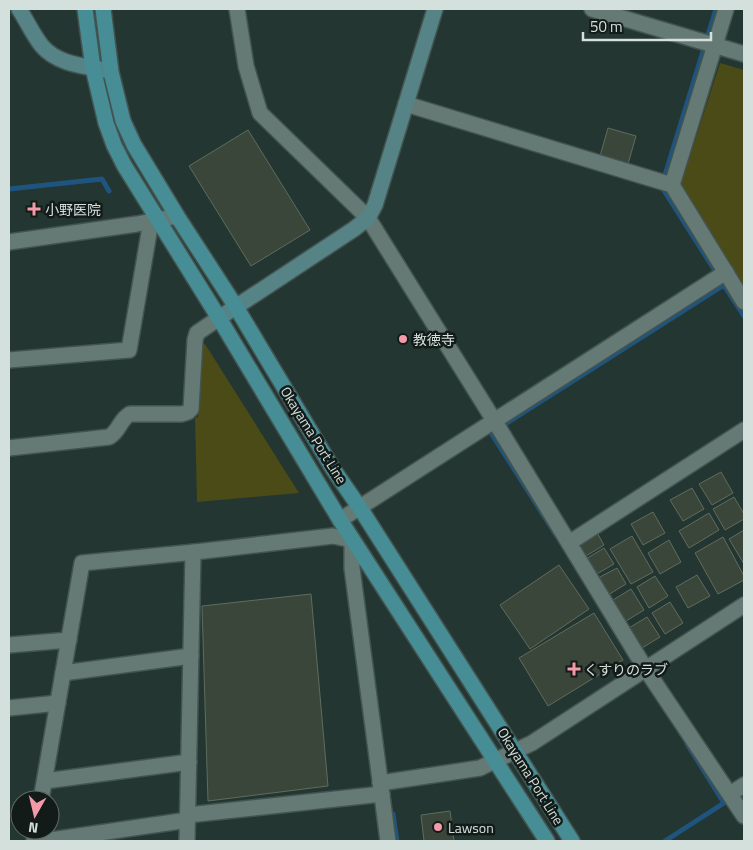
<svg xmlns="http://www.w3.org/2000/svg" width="753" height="850" font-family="'Titillium Web','Noto Sans JP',sans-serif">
<rect width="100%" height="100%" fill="#233631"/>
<g fill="#4a4b17">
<path d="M720 63 744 70V287L681 184Z"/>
<path d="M205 344 299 493 197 502 195 418 198 417 200 347Z"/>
</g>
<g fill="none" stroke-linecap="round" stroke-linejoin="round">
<g stroke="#1f547e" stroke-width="5">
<path d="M716 9 665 175 663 189 717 274"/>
<path d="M9 189 102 179 109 191"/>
<path d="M723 284 744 316"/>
<path d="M556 535 491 433 724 285"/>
<path d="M744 794 743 795 744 800"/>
<path d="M393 814 397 841"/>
<path d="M665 841 724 803 687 744"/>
</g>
</g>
<g fill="#3a4639" stroke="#606c5f">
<path d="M608 128 636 136 628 164 600 156Z"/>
<path d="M248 130 310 230 251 266 189 166Z"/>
<path d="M721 472 733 493 712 505 699 484Z"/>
<path d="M692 488 704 509 683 521 670 500Z"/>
<path d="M734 497 744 514V519L725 530 713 509Z"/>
<path d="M653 512 665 533 643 545 631 524Z"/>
<path d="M709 513 719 530 689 548 679 531Z"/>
<path d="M744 530V564L729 539Z"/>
<path d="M596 531 604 545 586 556 577 542Z"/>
<path d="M632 536 653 572 631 584 610 549Z"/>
<path d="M723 537 744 576V580L718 594 695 553Z"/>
<path d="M669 540 681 562 660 574 648 553Z"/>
<path d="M604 548 614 564 595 575 586 559Z"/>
<path d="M559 565 589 609 530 649 500 605Z"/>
<path d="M617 568 626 584 608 595 598 578Z"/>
<path d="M697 575 710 596 688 608 676 587Z"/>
<path d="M655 576 668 596 649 608 637 587Z"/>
<path d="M631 589 644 610 626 621 613 600Z"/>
<path d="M311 594 328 786 208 801 202 606Z"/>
<path d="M670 602 683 623 665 634 652 613Z"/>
<path d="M594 613 623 660 548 706 519 658Z"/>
<path d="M647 617 660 637 642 648 629 628Z"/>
<path d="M450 811 454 841H424L421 815Z"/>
</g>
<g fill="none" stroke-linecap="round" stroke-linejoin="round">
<g stroke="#435450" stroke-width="18">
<g id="street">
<path d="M237 9 246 66 260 113 368 218 500 430 645 668 744 816"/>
<path d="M592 9 744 54"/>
<path d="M406 104 672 185 744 302"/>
<path d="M672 185 726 9"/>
<path d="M9 242 137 224 177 216"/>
<path d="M9 360 129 350 151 221"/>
<path d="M9 448 109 437C119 432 120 419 130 414H182L188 412 191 409 195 340 197 333 219 318"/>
<path d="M340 520 726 272"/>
<path d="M569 543 744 430"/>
<path d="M9 645 69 640"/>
<path d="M63 673 191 656"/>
<path d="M9 708 58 703"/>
<path d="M45 781 189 762"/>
<path d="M380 783 480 768 532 743 744 605"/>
<path d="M730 794 744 785"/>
<path d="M41 800 82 563 195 552 333 536 352 540V568L388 841"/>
<path d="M188 815 382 794"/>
<path d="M34 841 36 830"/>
<path d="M44 841 188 820"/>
<path d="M187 841 193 552"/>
</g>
</g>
<g stroke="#435450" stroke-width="18">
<g id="secondary">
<path d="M19 9C27 21 33 35 42 46 57 64 84 66 104 70"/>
<path d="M219 318 354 229 368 218 375 205 435 9"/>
</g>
</g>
<g stroke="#435450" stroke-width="18">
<g id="primary">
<path d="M85 9 93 68 106 123 114 145 124 165 219 318 340 520 547 841"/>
<path d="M103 9 111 72 123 121 134 145 177 216 236 307 333 469 360 508 572 841"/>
</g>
</g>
<use href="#street" stroke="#657a75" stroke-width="15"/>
<use href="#secondary" stroke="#558386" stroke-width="15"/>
<use href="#primary" stroke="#468d96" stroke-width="15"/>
</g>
<g fill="#f39aa9" stroke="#131b19" stroke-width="2">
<path d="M31.5 201.5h5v5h5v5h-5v5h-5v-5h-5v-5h5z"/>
<circle cx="403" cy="339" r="5"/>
<path d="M571.5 661.5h5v5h5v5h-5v5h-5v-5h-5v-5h5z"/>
<circle cx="438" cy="827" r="5"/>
</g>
<g text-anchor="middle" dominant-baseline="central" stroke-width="5" stroke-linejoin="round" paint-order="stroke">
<g font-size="14" fill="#d4e0dc" stroke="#131b19" text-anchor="start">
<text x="45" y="209">小野医院</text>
<text x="413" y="339">教徳寺</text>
<text x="584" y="669">くすりのラブ</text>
<text x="448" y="827">Lawson</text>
</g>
<g font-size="14" fill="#d4e0dc" stroke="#131b19">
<text transform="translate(314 435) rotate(58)">Okayama Port Line</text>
<text transform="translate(531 776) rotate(58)">Okayama Port Line</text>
</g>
</g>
<rect width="753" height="850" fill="none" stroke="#d4e0dc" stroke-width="20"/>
<g transform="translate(35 815) rotate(188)"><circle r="24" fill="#131b19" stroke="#606a67"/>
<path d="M0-4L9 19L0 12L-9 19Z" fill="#f39aa9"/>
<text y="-8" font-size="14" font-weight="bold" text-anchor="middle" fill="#d4e0dc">N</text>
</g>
<path d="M583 32v8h128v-8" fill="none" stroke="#d4e0dc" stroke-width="2.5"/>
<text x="590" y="32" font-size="15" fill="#d4e0dc" stroke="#131b19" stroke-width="4" paint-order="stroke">50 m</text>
</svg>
